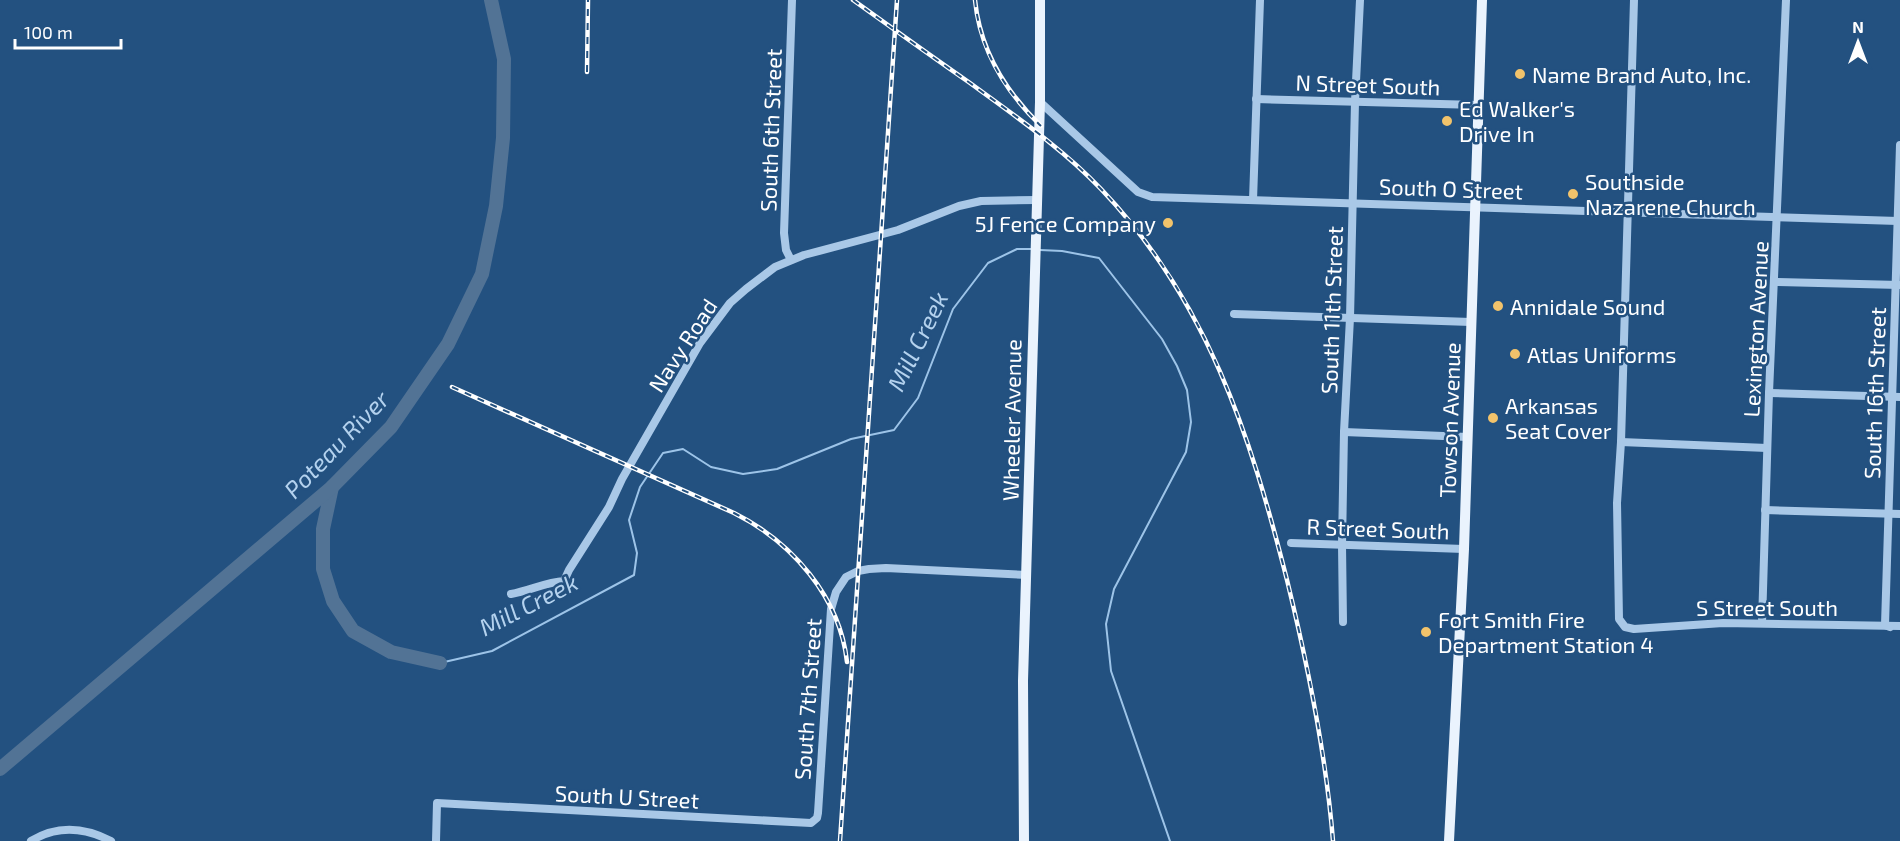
<svg xmlns="http://www.w3.org/2000/svg" width="1900" height="841" font-family="'Exo 2',sans-serif">
<rect width="100%" height="100%" fill="#235180"/>
<g fill="none" stroke-linecap="round" stroke-linejoin="round">
<g stroke="#9dc4e8" stroke-width="2">
<path d="M1040 250 1062 251 1099 258 1162 339 1177 366 1187 390 1191 422 1186 452 1114 589 1106 624 1111 671 1170 841"/>
<path d="M440 663 492 651 634 575 637 553 629 520 640 487 663 453 683 449 711 467 743 474 777 469 851 439 894 430 918 398 953 309 988 263 1017 249H1031"/>
</g>
<g stroke="#527395" stroke-width="14">
<path d="M332 487 323 529V569L333 601 353 631 391 652 440 663"/>
<path d="M0 769 332 487 391 427 448 344 482 274 496 206 503 138 504 59 491 0"/>
</g>
<g stroke="#a9c8e7" stroke-width="8">
<path d="M1634 0 1621 442 1617 503 1619 619 1625 627 1634 629 1723 623 1900 626"/>
<path d="M1256 99 1478 105"/>
<path d="M1040 102 1138 192 1152 197 1898 221"/>
<path d="M1253 200 1260 0"/>
<path d="M791 260 786 250 784 233 792 0"/>
<path d="M1775 282 1900 285"/>
<path d="M1234 314 1471 322"/>
<path d="M1769 393 1900 397"/>
<path d="M1344 432 1468 437"/>
<path d="M1621 442 1767 448"/>
<path d="M1765 510 1900 514"/>
<path d="M1291 543 1464 549"/>
<path d="M511 594C529 591 546 582 564 581L569 570 609 507 622 479 700 343 730 303 746 289 775 267 804 255 898 230 959 206 981 201 1036 200"/>
<path d="M1343 622 1342 545 1344 432 1350 318 1355 102 1360 0"/>
<path d="M1762 623 1769 393 1786 0"/>
<path d="M1890 627 1885 625 1900 145"/>
<path d="M31 841C57 825 84 827 111 841"/>
<path d="M436 841 437 803 811 823 817 818 818 813 831 609 836 592 846 577 858 571 869 569 886 568 1027 575"/>
</g>
<g stroke="#eaf3fd" stroke-width="10">
<path d="M1024 841 1023 681 1040 102V0"/>
<path d="M1449 841 1464 549 1482 0"/>
</g>
<g stroke="#fff" stroke-width="4.5">
<g id="rail">
<path d="M853 0C892 28 931 56 970 83 1015 116 1062 148 1101 189 1207 300 1250 434 1287 580 1308 666 1326 753 1333 841"/>
<path d="M975 0C980 51 1005 91 1041 126"/>
<path d="M587 72 588 0"/>
<path d="M452 387 734 513C792 542 840 597 847 662"/>
<path d="M840 841 897 0"/>
</g>
</g>
<use href="#rail" stroke="#235180" stroke-width="2" stroke-dasharray="7" stroke-linecap="butt"/>
</g>
<g fill="#f2c36b" stroke="#235180" stroke-width="2">
<circle cx="1520" cy="74" r="6"/>
<circle cx="1447" cy="121" r="6"/>
<circle cx="1573" cy="194" r="6"/>
<circle cx="1168" cy="223" r="6"/>
<circle cx="1498" cy="306" r="6"/>
<circle cx="1515" cy="354" r="6"/>
<circle cx="1493" cy="418" r="6"/>
<circle cx="1426" cy="632" r="6"/>
</g>
<g text-anchor="middle" dominant-baseline="central" stroke-width="5" stroke-linejoin="round" paint-order="stroke">
<g font-size="22" fill="#fff" stroke="#235180" text-anchor="start">
<text x="1532" y="74">Name Brand Auto, Inc.</text>
<text x="1459" y="108">Ed Walker's<tspan x="1459" dy="25">Drive In</tspan></text>
<text x="1585" y="181">Southside<tspan x="1585" dy="25">Nazarene Church</tspan></text>
<text x="1156" y="223" text-anchor="end">5J Fence Company</text>
<text x="1510" y="306">Annidale Sound</text>
<text x="1527" y="354">Atlas Uniforms</text>
<text x="1505" y="405">Arkansas<tspan x="1505" dy="25">Seat Cover</tspan></text>
<text x="1438" y="619">Fort Smith Fire<tspan x="1438" dy="25">Department Station 4</tspan></text>
</g>
<g font-size="22" fill="#fff" stroke="#235180">
<text transform="translate(1368 84) rotate(2)">N Street South</text>
<text transform="translate(770 130) rotate(-88)">South 6th Street</text>
<text transform="translate(1451 188) rotate(2)">South O Street</text>
<text transform="translate(1331 310) rotate(-88)">South 11th Street</text>
<text transform="translate(1755 329) rotate(-87)">Lexington Avenue</text>
<text transform="translate(682 345) rotate(-57)">Navy Road</text>
<text transform="translate(1874 393) rotate(-88)">South 16th Street</text>
<text transform="translate(1011 420) rotate(-89)">Wheeler Avenue</text>
<text transform="translate(1449 420) rotate(-88)">Towson Avenue</text>
<text transform="translate(1378 528) rotate(2)">R Street South</text>
<text x="1767" y="607">S Street South</text>
<text transform="translate(807 699) rotate(-86)">South 7th Street</text>
<text transform="translate(627 796) rotate(3)">South U Street</text>
</g>
<g font-size="24" font-style="italic" fill="#b4d2ee" stroke="#235180">
<text transform="translate(917 341) rotate(-64)">Mill Creek</text>
<text transform="translate(336 444) rotate(-46)">Poteau River</text>
<text transform="translate(528 604) rotate(-27)">Mill Creek</text>
</g>
</g>
<g transform="translate(1858 42)" stroke="#235180" stroke-width="4.5" paint-order="stroke">
<path d="M0-4.5L10 22L0 15L-10 22Z" fill="#ffffff"/>
<text y="-9" font-size="16" font-weight="bold" text-anchor="middle" fill="#ffffff">N</text>
</g>
<path d="M15 39v9h106v-9" fill="none" stroke="#ffffff" stroke-width="3"/>
<text x="24" y="39" font-size="18" fill="#ffffff" stroke="#235180" stroke-width="4.5" paint-order="stroke">100 m</text>
</svg>
